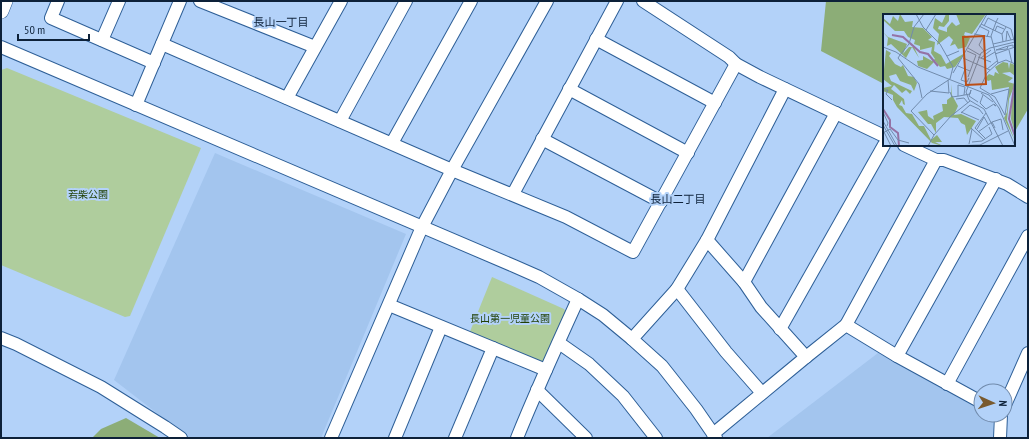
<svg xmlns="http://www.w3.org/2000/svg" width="1029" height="439" font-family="'PT Sans Narrow','Noto Sans JP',sans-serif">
<rect width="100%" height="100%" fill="#b3d2f9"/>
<g fill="#a3c5ee">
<path d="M215 153 406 234 321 438H189L114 380Z"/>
<path d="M878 353 981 408V415H993V438H767Z"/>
</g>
<g fill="#afcd9d">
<path d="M7 68 201 148 130 316 125 317 1 265V70Z"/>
<path d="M492 277 564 309 567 314 545 367 469 334Z"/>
</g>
<g fill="#8cad77">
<path d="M826 1H1028V109L1014 133V15H884V84L821 51Z"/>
<path d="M126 418 160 438H92L101 429Z"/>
</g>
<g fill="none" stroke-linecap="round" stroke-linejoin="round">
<g stroke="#2e5f97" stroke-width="14">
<g id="minor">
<path d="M58 1 51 18 154 63"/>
<path d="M200 1 315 47"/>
<path d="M643 1 729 57 736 64 760 77 884 136"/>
<path d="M596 39 715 103"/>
<path d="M102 40 119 1"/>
<path d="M162 44 452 170 566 217 633 252 736 64"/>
<path d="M1 47 514 266 539 277 578 299 603 315 632 339 662 366 696 409 716 438"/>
<path d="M569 89 688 153"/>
<path d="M287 98 341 1"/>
<path d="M136 105 180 1"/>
<path d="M340 121 406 1"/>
<path d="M542 139 661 202"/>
<path d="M392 143 471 1"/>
<path d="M904 145 936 160H944L1007 184 1028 197"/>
<path d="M513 194 617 1"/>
<path d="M707 240 744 282 761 307 806 357"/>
<path d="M744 282 836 113"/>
<path d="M677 289 726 352 762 393"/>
<path d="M389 305 546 370"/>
<path d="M846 325 936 160"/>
<path d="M780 329 884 145"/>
<path d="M1 338 16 344 101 387 165 427 181 438"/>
<path d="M632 339 677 289 707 240 785 89"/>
<path d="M559 343 589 364 623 396 656 438"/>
<path d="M897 356 996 179"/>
<path d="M947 384 1028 236"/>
<path d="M537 390 586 438"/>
<path d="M1005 405 1028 353"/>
<path d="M713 434 806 357 846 325 897 356 981 402"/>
<path d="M331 438 422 227 452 170 547 1"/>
<path d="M395 438 441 327"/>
<path d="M455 438 493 348"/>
<path d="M517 438C536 391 557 345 578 299"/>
<path d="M1000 438 1001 415"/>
</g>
</g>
<g stroke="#2e5f97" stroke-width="16">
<path id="major" d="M1 11 5 1"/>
</g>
<use href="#minor" stroke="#fff" stroke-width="12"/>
<use href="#major" stroke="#fff" stroke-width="15"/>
</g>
<g text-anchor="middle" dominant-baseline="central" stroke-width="4" stroke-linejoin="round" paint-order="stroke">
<g font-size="10" fill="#214005" stroke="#b3d2f9">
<text x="88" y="194">若柴公園</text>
<text x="510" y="318">長山第一児童公園</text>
</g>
<g font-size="11" fill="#0d2139" stroke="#b3d2f9">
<text x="281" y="22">長山一丁目</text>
<text x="678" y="199">長山二丁目</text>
</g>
</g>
<g transform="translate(883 14)">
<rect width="132" height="132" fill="#b3d2f9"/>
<path d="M17 0 22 8 30 7 29 13 40 14 49 23 45 26 52 28 51 37 58 41 63 50 82 39 72 53 64 55 62 52 57 53 52 47 44 55 35 52 34 47 40 46V42L49 47 52 45 48 39 49 33 37 36V32L31 30 32 26 25 23 21 17H12L0 6V4L7 10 10 2 15 7ZM63 0H66V7L61 13 56 12 55 15 64 18V14L69 8 73 12 77 10 73 0H103L89 20 82 18 81 21 87 24 83 33 75 35 72 30 67 32 70 26 66 22 54 31 56 20 50 14 52 4 59 9ZM0 18 5 23 24 30 20 40 26 33H31L36 44 29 33 23 44 8 30 4 32 5 24ZM3 36 8 39 6 42 12 50 18 53 20 51 25 62 31 63 34 69 31 77 28 71 17 67 13 60 6 62 8 67 29 77 27 80 23 76 19 79 11 71 8 75 21 85 22 91 26 93 20 90 19 86 16 91 19 92 23 99 29 100 36 112H41L48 126 54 121 59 128H52L60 132 49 129 14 93 10 86V81L0 77V74L9 72 0 65ZM120 48 125 49 126 55 127 49 132 51V62L127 58 119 59 130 64 125 68 132 70 126 85 124 106 132 127 121 104 124 98 126 73 109 76 108 66 105 67 102 64 106 60 111 62 112 58 116 60 112 53ZM69 70V81L75 92 71 101 78 100 93 107 84 121 82 111 78 109 75 104 61 103 53 109V119L48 110H45L35 98 44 96 45 102 51 106 50 102 60 97 59 90H64V86L68 83ZM132 78V119L128 105 129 85Z" fill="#8cad77"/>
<path fill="none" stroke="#9472a5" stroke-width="2" d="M9 21 20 23 37 38 45 40 55 52M132 68 126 105 132 122M0 95 7 106V113L15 119 16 132"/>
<path fill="none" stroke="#718bac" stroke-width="1" d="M33 0 40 13 57 30 70 53 67 65 44 80 28 97 51 121 45 132M98 10 119 20M96 12 106 17 104 23M101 12 105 4 113 8 115 4M43 16 53 0M112 17 114 12 121 15M91 20 108 23M100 23 96 31 101 37M123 27 124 17 128 26M120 28 119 20 123 13M110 30 132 25M0 33 13 38 35 53 106 81 116 94 132 132M85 34 97 41M113 36 124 35 125 32 130 31V33M113 36 125 32M126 36 129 49M84 37 93 41 85 63M112 40 132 33M17 41 15 44 36 70 39 84M17 41 26 30 31 13 41 0M64 42 76 37M95 43 108 48M80 44 107 56M98 44 108 36M100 45 112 38M115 49 108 22 113 8 128 15 132 30M75 52 87 57M82 55 78 66 84 68 86 64M104 55 114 47M70 59 104 0M2 76H5L3 80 9 86M88 76 86 82 95 88M47 77 66 79 65 66M67 78 69 83 76 82 87 80 88 76M98 79 110 88M108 80 126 75 122 101 112 83 97 74 104 59 115 49 123 46 132 50M100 81 97 89 103 95M75 82V71L82 73 81 81M73 85 81 84 85 89M103 95 111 90 113 92 111 91M0 98 5 109 4 112M78 98 96 106M78 99 87 91 96 95 100 100M103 99 92 114 103 125M0 107 14 132M109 108 118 105 120 116M0 111 12 132M88 114 101 126M94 115 101 103 105 110M0 116 8 132M95 118 109 108 112 114M0 119 7 115 15 126 26 129M51 121 68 102 87 87M89 128 99 127 109 120 106 113M86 130 89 115M66 132 97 131 125 117M120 132 101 95 86 86 83 78 98 39 107 34 132 28"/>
<path fill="#bc4e15" fill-opacity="0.15" stroke="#bc4e15" stroke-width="2" d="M101 22 103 70 83 71 80 23Z"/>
<rect width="132" height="132" fill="none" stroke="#0d2139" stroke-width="2"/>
</g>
<rect width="1029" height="439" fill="none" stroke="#0d2139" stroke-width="4"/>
<g transform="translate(993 403) rotate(93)"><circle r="19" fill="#b3d2f9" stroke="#718bac"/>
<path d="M0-3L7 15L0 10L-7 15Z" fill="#795a2f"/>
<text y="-6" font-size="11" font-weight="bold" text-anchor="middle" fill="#0d2139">N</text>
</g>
<path d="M18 34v6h71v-6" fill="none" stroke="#0d2139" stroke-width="2"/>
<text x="24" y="34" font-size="12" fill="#0d2139" stroke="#b3d2f9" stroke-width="3" paint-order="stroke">50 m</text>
</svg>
